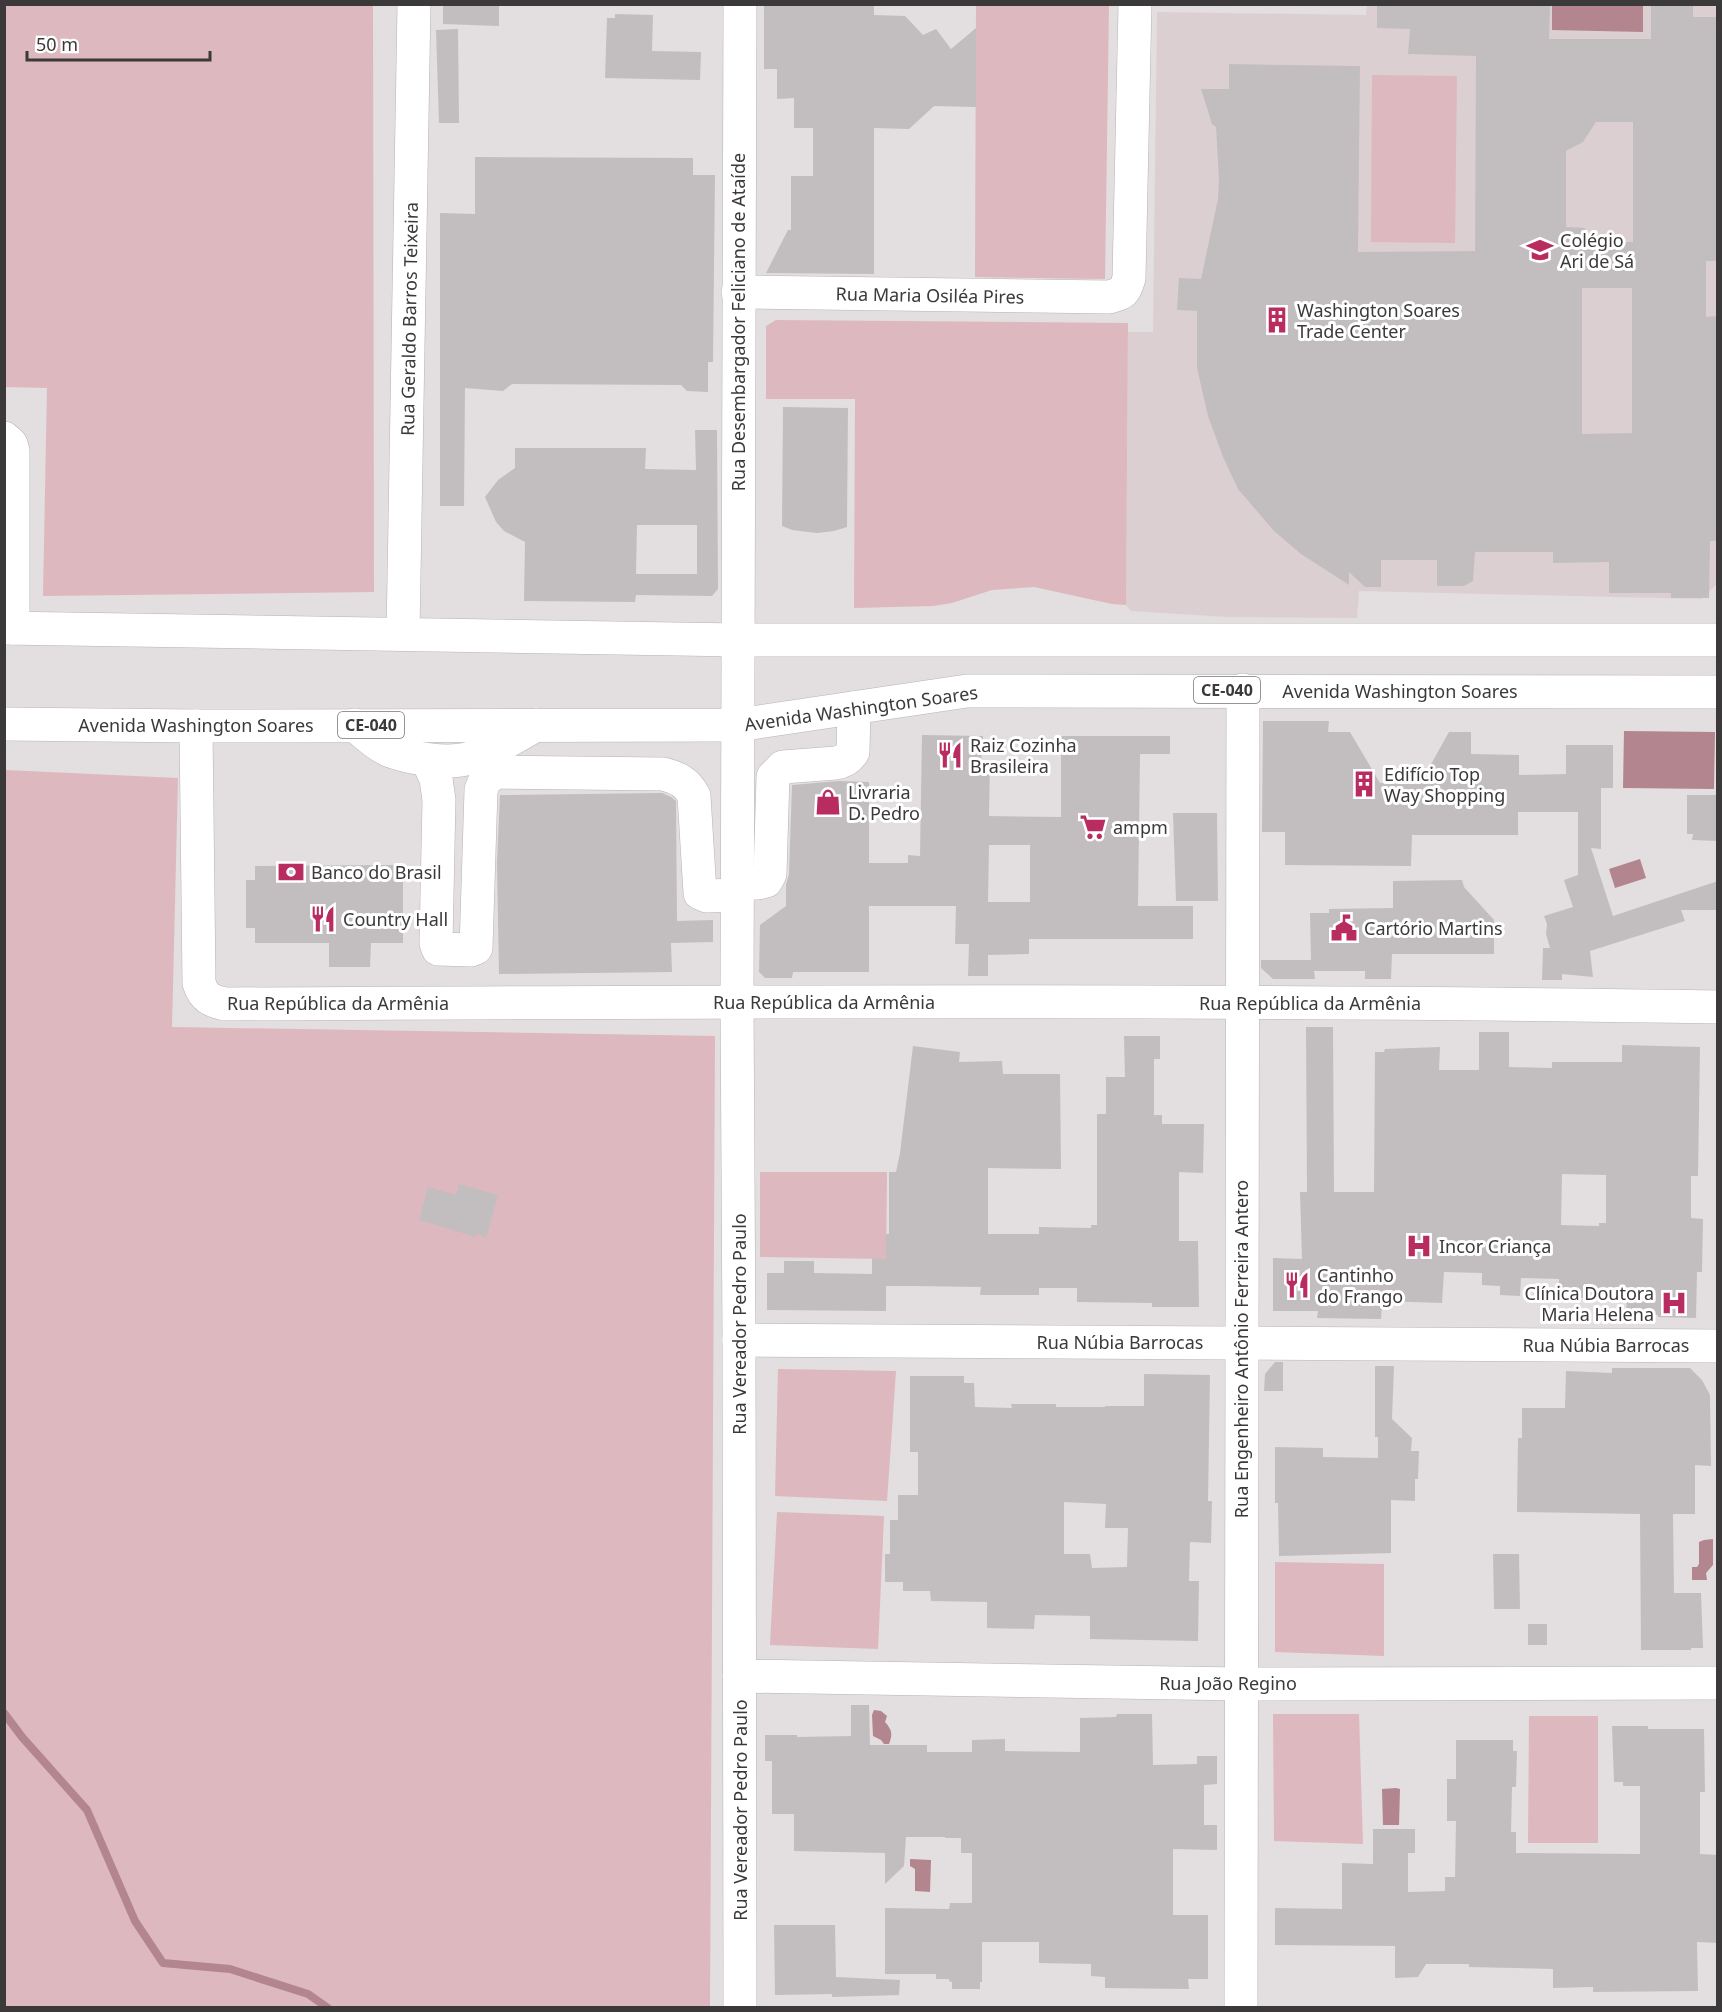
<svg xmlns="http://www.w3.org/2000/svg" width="1722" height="2012" font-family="'Noto Sans',sans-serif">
<rect width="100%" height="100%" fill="#e3dedf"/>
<path fill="#dccfd2" d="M1367 4 1717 5V584L1701 599 1359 591 1357 618 1228 617 1131 611 1126 605 1128 332H1153L1157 12 1366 15Z"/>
<g fill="#ddb8bf">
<path d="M5 4 373 5 374 592 43 596 47 388 5 387Z"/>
<path d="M976 5H1109L1105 279 975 277Z"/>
<path d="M1372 75 1457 76 1455 243 1371 242Z"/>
<path d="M776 320 1128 323 1126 605 1112 604 1034 587 992 590 952 603 933 606 854 608 855 399H766V326Z"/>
<path d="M5 770 178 778 172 1027 715 1036 710 2007 5 2008Z"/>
<path d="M760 1172H887L886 1259 760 1257Z"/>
<path d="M778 1369 896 1371 887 1501 775 1496Z"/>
<path d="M777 1512 884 1516 878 1649 770 1645Z"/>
<path d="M1275 1562 1384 1564V1656L1275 1652Z"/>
<path d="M1273 1714H1359L1363 1844 1274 1841Z"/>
<path d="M1529 1716H1598V1843H1528Z"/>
</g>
<g fill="#b3858f">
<path d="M1552 5H1643V32L1552 30Z"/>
<path d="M1624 731 1715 732 1714 789 1623 788Z"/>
<path d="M1640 859 1646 878 1615 888 1609 869Z"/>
<path d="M1713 1539V1565L1706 1573 1707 1580H1692V1567H1697L1699 1564V1542L1704 1540Z"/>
<path d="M874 1710 881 1711 887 1716 885 1722C892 1730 893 1734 889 1744H884L881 1740 873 1736 872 1715Z"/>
<path d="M1396 1788 1400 1789 1399 1825H1383L1382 1789Z"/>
<path d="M910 1859 931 1860 930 1892 915 1891V1869L910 1866Z"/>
</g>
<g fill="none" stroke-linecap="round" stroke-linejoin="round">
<path stroke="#b3858f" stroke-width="8" d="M4 1713 22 1737 87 1810 135 1921 163 1963 230 1969 308 1994 328 2008"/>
</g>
<g fill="#c2bebf" fill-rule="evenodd">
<path d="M443 4H499V26L443 24Z"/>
<path d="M764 4H874V15L905 16 923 35 936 29 951 49 976 28V107L934 106 909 129 874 128V274L766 273 788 230H791V176H813V128H794V98L777 99V69H764Z"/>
<path d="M1377 4H1550L1549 39H1651V4H1693V17H1718V261H1706V317L1718 316V541H1710L1709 598H1671V593H1609V562L1553 563V552H1475L1473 581 1464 586H1437V560H1381V587H1365L1349 572V585L1301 554 1274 531 1238 489 1223 457 1208 416 1197 368V311L1177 310 1179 278 1201 279 1218 199 1219 179 1216 127 1212 124 1201 89H1229V64L1360 66 1358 252 1475 251 1476 56 1408 54 1410 29 1377 28ZM1596 122H1633V242H1585V228L1566 227V151L1583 142ZM1582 288H1632V433L1582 434Z"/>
<path d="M615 14 653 15 652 51 701 52 700 80 605 78 607 18H615Z"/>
<path d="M458 29 459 123H439L436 30Z"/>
<path d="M475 157 693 158V175H715L713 362H708V392L687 391 681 385 512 384 503 391 465 388 464 506H440V213L475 214Z"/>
<path d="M783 407 848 408 847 527 834 531 817 533 792 530 782 526Z"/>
<path d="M695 430H717L718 589 712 596 636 595 635 602 524 601 525 542 504 531 496 522 485 497 498 480 515 468V448H646L645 469 696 470ZM637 525H697V574H636Z"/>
<path d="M1263 721H1329L1328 732H1350L1380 783 1420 784 1449 732H1471V754L1519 755V775L1566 774V745H1613V788H1601V849L1591 848 1613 916 1718 881V910H1681L1685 921 1590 951 1593 977 1562 974V980H1542L1543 948H1550L1546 934 1547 924 1544 916 1573 907 1564 880 1578 875V812H1518V835H1412L1411 866 1285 865V832H1262Z"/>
<path d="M922 735 983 736 981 762H990L989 816 1061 817V736H1170V754H1140L1138 906H1193V939H1029V954L988 955V976H968L969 944H955L956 906H869V972H793L792 978H765L759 972 760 925 786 906V884L789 875 792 785 839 781 869 782V863H908V855L920 856ZM989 845H1030V902H988Z"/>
<path d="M662 793 671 797 676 801 677 921 713 920V942L671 943 672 972 499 974 497 863 500 795Z"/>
<path d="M1687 795H1718V841L1692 840 1693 834H1687Z"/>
<path d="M1173 813H1217L1218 901H1176Z"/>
<path d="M403 865V943H371L370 967H329V943H255V928H246V880H255V866Z"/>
<path d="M1462 880 1464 887 1494 920V954H1392L1391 979H1365V971H1314L1315 979H1273L1261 968V960H1311L1310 913H1329V909L1393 908V881Z"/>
<path d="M1306 1027H1333L1334 1192H1374L1375 1052H1384L1385 1049 1440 1047 1439 1070H1479V1032H1509V1067L1552 1068V1062H1622V1045L1700 1047 1698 1176H1691V1218L1703 1219 1702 1272H1697L1696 1318 1658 1317V1315L1626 1313 1627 1299 1577 1298 1578 1289 1559 1288V1279L1521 1278 1520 1296 1500 1295V1286L1482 1285V1273L1444 1272 1442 1303 1382 1301 1381 1319 1317 1318 1318 1311H1273V1258L1302 1259 1300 1192H1307ZM1562 1174 1606 1175V1223H1599V1226L1561 1225Z"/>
<path d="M1124 1036H1160V1059H1154V1115H1162V1124H1204L1203 1173 1179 1172V1241H1198L1199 1307H1152V1303L1077 1302V1288H1039V1295H980L981 1287 912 1286H886V1311L767 1310V1273H784V1261H814V1273L872 1274V1258L886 1259V1234H889V1172H896L900 1153 913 1046 960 1052 959 1062 1002 1061 1003 1074H1060L1061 1169 988 1168V1234H1039V1227L1091 1228V1225H1097V1114H1106V1077H1125Z"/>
<path d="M459 1184 498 1195 486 1238 477 1234 476 1237 419 1220 428 1187 456 1195Z"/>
<path d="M1275 1362H1283V1391H1264L1265 1374Z"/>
<path d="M1375 1366H1394L1392 1419 1412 1438 1411 1451H1419L1418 1479H1415V1501L1391 1500V1553L1279 1556 1278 1503H1275V1447L1323 1448V1457L1378 1458V1437H1375Z"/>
<path d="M1612 1368H1690L1702 1380 1710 1395 1711 1466 1695 1465V1514H1673L1674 1593H1701L1703 1648H1691V1650H1641L1640 1514 1517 1512 1518 1438H1522V1408H1565L1566 1371 1612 1373Z"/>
<path d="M1144 1374 1210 1375 1208 1501H1212L1211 1543 1190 1542 1189 1581H1199L1198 1641 1090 1639V1616L1035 1615 1034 1629 987 1628V1602L931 1601 930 1591H903V1582H885V1554H890V1520H898V1495H918V1452H910V1376H964V1383H974L975 1407 1012 1408 1011 1404H1056V1407H1105V1406H1144ZM1064 1502 1106 1504 1105 1528H1128L1127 1567 1092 1568 1090 1554H1064Z"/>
<path d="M1493 1554H1519L1520 1609H1494Z"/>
<rect x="1528" y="1624" width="19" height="21"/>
<path d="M851 1705H869L870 1745H927V1752H972V1740L1005 1739V1751L1080 1752V1718L1116 1717 1117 1714H1152L1153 1765 1197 1764V1756H1217V1784L1204 1785V1825H1217V1850L1173 1849V1915H1208V1979H1188L1189 1989 1105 1988V1977L1091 1976V1964L1039 1963V1942H982V1982H980V1989H952V1982L949 1981V1979H936V1974H885V1908L949 1909 950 1903H972V1853H961V1838H945V1837H906L904 1866 885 1884V1853L794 1851V1814H772V1761H765V1735H797V1737L851 1736Z"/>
<path d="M1612 1726H1648V1729H1704L1705 1792H1700V1854L1718 1855V1943L1697 1942 1698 1991 1593 1992V1987L1553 1988V1969L1469 1967V1964H1426L1418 1977 1395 1978V1946L1275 1945V1908L1342 1909V1863L1373 1864V1829H1415V1853H1408V1892L1445 1891V1877H1455L1456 1821H1447V1779H1456V1740H1513V1751H1517L1516 1787H1512L1511 1832H1516V1853L1640 1854V1786H1623V1782H1614Z"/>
<path d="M774 1925H835L836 1977 900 1980 899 1995 832 1997V1994L775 1995Z"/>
</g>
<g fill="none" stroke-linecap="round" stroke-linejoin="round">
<g stroke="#b7b3b4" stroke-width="34">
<g id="minor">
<path d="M740 4 737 1001 739 1340 740 2008"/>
<path d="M738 292 1109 297C1123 293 1125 293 1129 278L1135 4"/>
<path d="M4 438 11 444 13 451V628"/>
<path d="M403 634 414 4"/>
<path d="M355 725C365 734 375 744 388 750 409 758 448 765 470 758 493 751 515 737 536 725"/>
<path d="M196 726 199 983C204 998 211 1001 225 1004 723 1002 1220 999 1718 1007"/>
<path d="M428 761 436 779 439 800 436 943 438 949 471 950 476 948 481 790 485 780 496 772 663 774C678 778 687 782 694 796L700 893 707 896 738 895"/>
<path d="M738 883H758L766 881 770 874 773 777 783 767 836 763C844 761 848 759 853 752L854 708"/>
<path d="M739 1340 1718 1346"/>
<path d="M739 1676 1241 1684 1718 1683"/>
<path d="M1241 2008 1243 690"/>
</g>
</g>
<g stroke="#b7b3b4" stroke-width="34">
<g id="highway">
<path d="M4 628 738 640H1718"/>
<path d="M4 724 196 726 738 725 967 691 1718 692"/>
</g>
</g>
<use href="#minor" stroke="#fff" stroke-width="33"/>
<use href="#highway" stroke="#fff" stroke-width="33"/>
</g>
<defs>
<g id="school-bare" transform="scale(2.07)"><path d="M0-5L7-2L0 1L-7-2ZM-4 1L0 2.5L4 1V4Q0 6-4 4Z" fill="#b92c5f" stroke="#fff" stroke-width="2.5" paint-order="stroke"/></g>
<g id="building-bare" transform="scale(2.07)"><path d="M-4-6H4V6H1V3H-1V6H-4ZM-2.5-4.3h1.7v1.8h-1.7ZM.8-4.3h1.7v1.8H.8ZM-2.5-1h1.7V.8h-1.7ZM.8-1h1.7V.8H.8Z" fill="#b92c5f" stroke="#fff" stroke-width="2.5" paint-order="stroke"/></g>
<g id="restaurant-bare" transform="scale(2.07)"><path d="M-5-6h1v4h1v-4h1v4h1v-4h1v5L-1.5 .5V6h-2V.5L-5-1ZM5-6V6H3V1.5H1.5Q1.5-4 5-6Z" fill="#b92c5f" stroke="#fff" stroke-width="2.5" paint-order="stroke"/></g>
<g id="shop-bare" transform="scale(2.07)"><path d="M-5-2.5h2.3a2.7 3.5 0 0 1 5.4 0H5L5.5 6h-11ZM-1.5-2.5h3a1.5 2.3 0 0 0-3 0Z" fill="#b92c5f" stroke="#fff" stroke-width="2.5" paint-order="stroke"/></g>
<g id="supermarket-bare" transform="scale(2.07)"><path d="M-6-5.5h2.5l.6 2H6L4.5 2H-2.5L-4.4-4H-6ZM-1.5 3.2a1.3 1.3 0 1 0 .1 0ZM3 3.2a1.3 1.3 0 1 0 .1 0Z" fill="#b92c5f" stroke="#fff" stroke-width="2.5" paint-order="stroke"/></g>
<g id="bank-bare" transform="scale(2.07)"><path d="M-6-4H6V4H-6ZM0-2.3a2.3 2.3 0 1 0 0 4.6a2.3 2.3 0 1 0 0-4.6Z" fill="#b92c5f" stroke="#fff" stroke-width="2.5" paint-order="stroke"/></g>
<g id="civic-bare" transform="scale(2.07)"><path d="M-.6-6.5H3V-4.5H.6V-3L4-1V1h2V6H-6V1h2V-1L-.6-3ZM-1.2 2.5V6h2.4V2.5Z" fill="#b92c5f" stroke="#fff" stroke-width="2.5" paint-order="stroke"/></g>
<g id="hospital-bare" transform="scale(2.07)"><path d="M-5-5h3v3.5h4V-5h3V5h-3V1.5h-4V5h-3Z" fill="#b92c5f" stroke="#fff" stroke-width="2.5" paint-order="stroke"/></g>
</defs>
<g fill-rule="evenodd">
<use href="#school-bare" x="1540" y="250"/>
<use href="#building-bare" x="1277" y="320"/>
<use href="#restaurant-bare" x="950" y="755"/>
<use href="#building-bare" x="1364" y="784"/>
<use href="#shop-bare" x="828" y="802"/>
<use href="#supermarket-bare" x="1093" y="827"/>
<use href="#bank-bare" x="291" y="872"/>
<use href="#restaurant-bare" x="323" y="919"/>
<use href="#civic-bare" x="1344" y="928"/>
<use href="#hospital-bare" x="1419" y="1246"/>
<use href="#restaurant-bare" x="1297" y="1285"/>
<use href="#hospital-bare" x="1674" y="1303"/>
</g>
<g text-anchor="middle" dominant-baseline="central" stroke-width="6" stroke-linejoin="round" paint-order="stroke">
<g fill="#fff" stroke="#767474" stroke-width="1.5">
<rect x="1194" y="677" width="66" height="26" rx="4.5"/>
<rect x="338" y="712" width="66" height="26" rx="4.5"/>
</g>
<g font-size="16" font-weight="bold" fill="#3b3939">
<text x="1227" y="690">CE-040</text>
<text x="371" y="725">CE-040</text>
</g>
<g font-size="18" fill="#3b3939" stroke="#fff" text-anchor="start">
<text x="1560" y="240">Colégio<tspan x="1560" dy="21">Ari de Sá</tspan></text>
<text x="1297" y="310">Washington Soares<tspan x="1297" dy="21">Trade Center</tspan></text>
<text x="970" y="745">Raiz Cozinha<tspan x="970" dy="21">Brasileira</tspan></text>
<text x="1384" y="774">Edifício Top<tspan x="1384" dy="21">Way Shopping</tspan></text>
<text x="848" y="792">Livraria<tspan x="848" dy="21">D. Pedro</tspan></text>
<text x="1113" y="827">ampm</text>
<text x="311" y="872">Banco do Brasil</text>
<text x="343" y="919">Country Hall</text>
<text x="1364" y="928">Cartório Martins</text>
<text x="1439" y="1246">Incor Criança</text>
<text x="1317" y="1275">Cantinho<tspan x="1317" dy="21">do Frango</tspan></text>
<text x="1654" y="1293" text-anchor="end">Clínica Doutora<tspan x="1654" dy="21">Maria Helena</tspan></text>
</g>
<g font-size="18" fill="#3b3939" stroke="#fff">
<text transform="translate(930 295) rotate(1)">Rua Maria Osiléa Pires</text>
<text transform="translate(409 319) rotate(-89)">Rua Geraldo Barros Teixeira</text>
<text transform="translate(738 322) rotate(-90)">Rua Desembargador Feliciano de Ataíde</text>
<text x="1400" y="691">Avenida Washington Soares</text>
<text transform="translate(861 708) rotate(-8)">Avenida Washington Soares</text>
<text x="196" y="725">Avenida Washington Soares</text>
<text x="824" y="1002">Rua República da Armênia</text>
<text x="338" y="1003">Rua República da Armênia</text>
<text x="1310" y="1003">Rua República da Armênia</text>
<text transform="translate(739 1324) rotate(-90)">Rua Vereador Pedro Paulo</text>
<text x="1120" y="1342">Rua Núbia Barrocas</text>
<text x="1606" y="1345">Rua Núbia Barrocas</text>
<text transform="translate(1241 1349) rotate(-90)">Rua Engenheiro Antônio Ferreira Antero</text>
<text x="1228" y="1683">Rua João Regino</text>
<text transform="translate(740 1810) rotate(-90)">Rua Vereador Pedro Paulo</text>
</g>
</g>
<rect width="1722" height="2012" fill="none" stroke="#3b3939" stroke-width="12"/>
<path d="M27 51v9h183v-9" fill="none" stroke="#3b3939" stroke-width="3"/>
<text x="36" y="51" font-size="18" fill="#3b3939" stroke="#ffffff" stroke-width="4.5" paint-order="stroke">50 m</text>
</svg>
